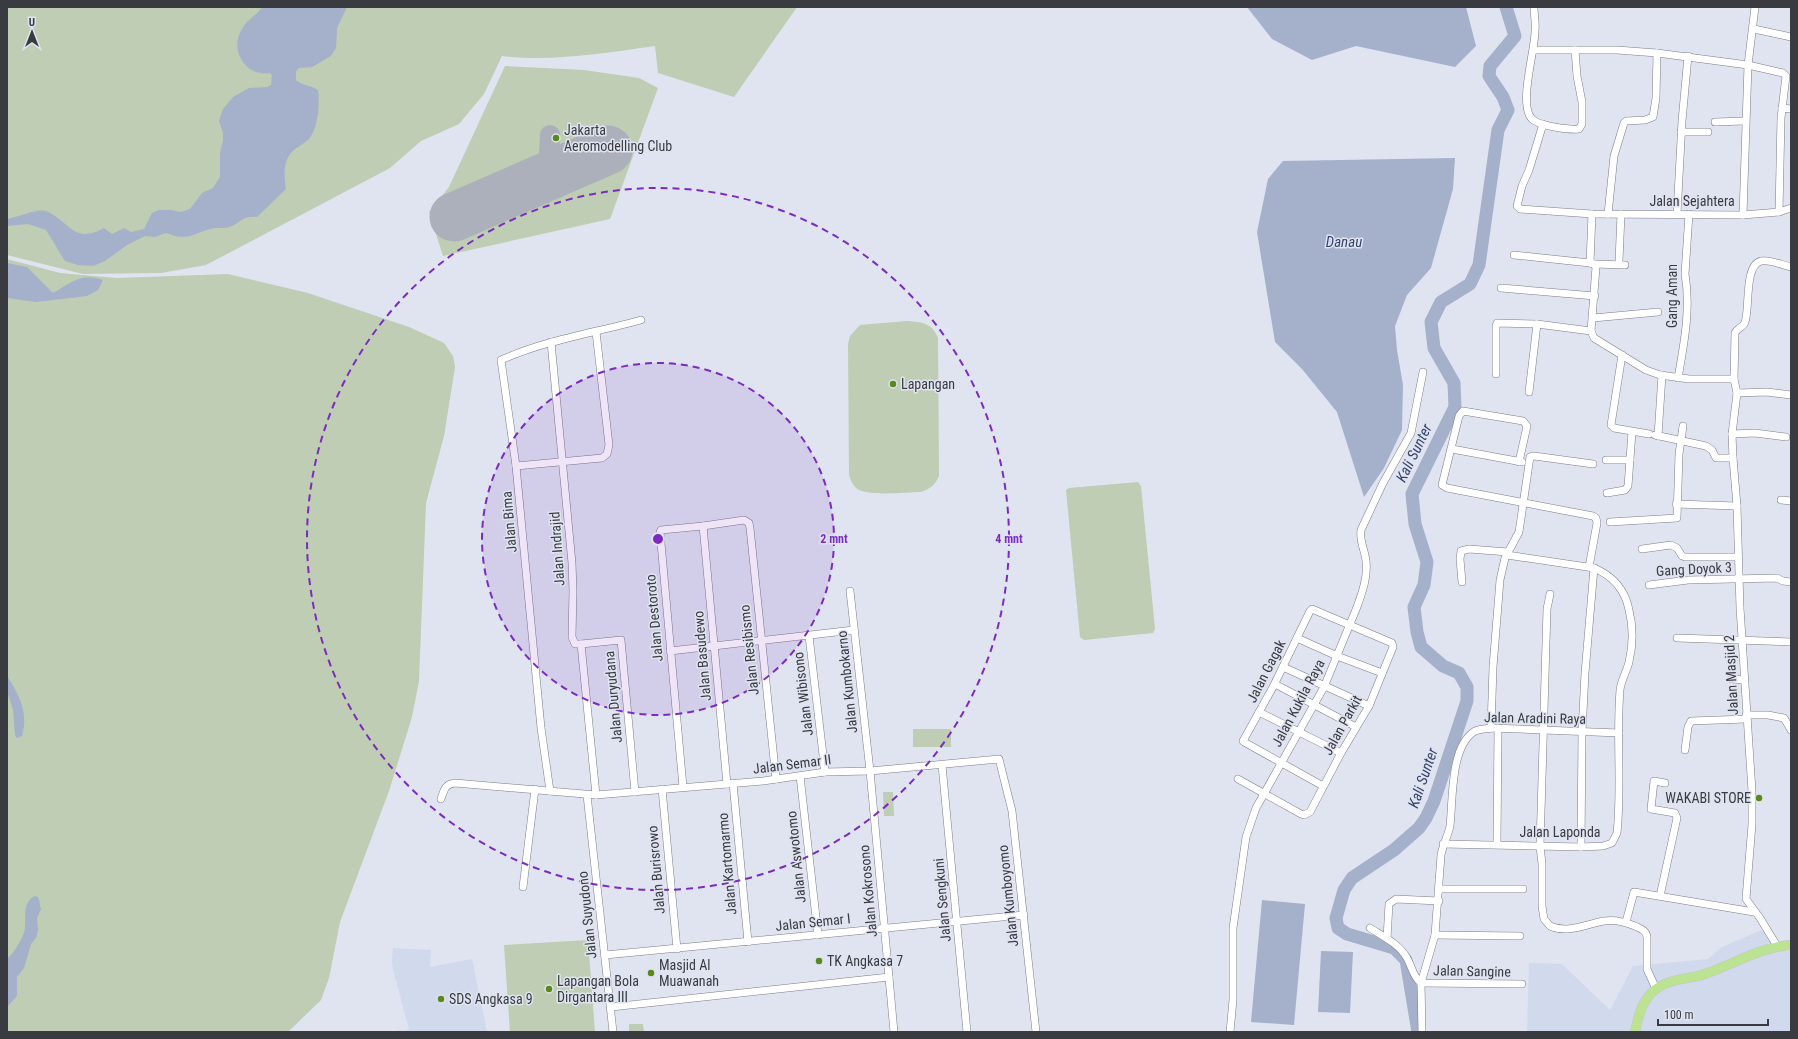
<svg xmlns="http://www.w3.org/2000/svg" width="1798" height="1039" font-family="'Roboto Condensed',sans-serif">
<rect width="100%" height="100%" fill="#dfe4f0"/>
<g fill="#d1d9ec">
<path d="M1762 930 1780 951H1791V1032H1527L1529 963 1562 964 1610 1010 1633 966 1708 959 1722 947Z"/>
<path d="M393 948 431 950 430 967 472 959 487 1032H392L401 1030 402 1032 409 1029 393 970 392 961Z"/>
</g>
<g fill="#becdb3">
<path d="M7 7H797L734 97 658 73 655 46C604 53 553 62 502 56L484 94 459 124 421 141 390 168 206 265 161 273 83 274 7 255Z"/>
<path d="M505 66 584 70 639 78 658 88 610 219 443 256 429 212 449 187Z"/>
<path d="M7 259 60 273 117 278 228 274 308 293 409 327 444 343 453 356 455 367 444 436 426 503 419 681 412 717 389 791 340 922 329 978 321 1000 288 1032H7Z"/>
<path d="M907 321C922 322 932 323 938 338L939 476C935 485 930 489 921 492 906 492 866 497 856 488 852 484 850 479 849 474L848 344 850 336 860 325Z"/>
<path d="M1138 482 1141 486 1155 629 1153 633 1084 640 1080 637 1066 490 1069 488Z"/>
<rect x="913" y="729" width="38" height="18"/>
<path d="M883 792H893L894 816H884Z"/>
<path d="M588 940 595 1032H510L504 945Z"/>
<path d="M629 1024H643L644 1032H629Z"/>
</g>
<g fill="#a5b0cb">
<path d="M262 7H347L337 28 336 48 331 56 312 67 299 68 296 71V80C303 86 311 85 318 90 320 104 318 128 309 139 304 144 296 147 291 153 283 162 284 177 286 189L257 217C242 216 243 221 232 226 225 229 217 227 210 229 190 235 187 241 166 233L155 237 145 236 127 245 105 261 93 266 78 265 65 261 46 230 28 224 7 226V219C17 217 39 208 46 211 70 221 73 245 104 228L112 234 124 228 131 232 144 229 152 213 159 210H171L181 212 190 209 202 193 213 188 220 177V152L223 141V133L219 121 223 109 233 97 249 88 267 87 271 85 272 75 270 73C259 74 250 72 243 62 234 50 236 34 247 22 253 16 257 15 262 7Z"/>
<path d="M1247 7H1466L1476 46 1455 67 1356 46 1312 60 1272 39Z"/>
<path d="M1455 158 1453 189 1431 268 1407 295 1395 326 1397 350 1403 385 1402 430 1384 468 1364 497 1337 412 1302 369 1275 342 1257 232 1268 179 1283 161Z"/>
<path d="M7 263 27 267 53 293C71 283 81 272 103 280L98 290 87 296 36 302 7 298Z"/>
<path d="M7 676C19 694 29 714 22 736L17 738 15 735 13 710 7 691Z"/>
<path d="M35 896 38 897C40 901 39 905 41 909L37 918 38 930 36 938 31 944 24 968 17 977V996L7 1007V959C14 953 20 942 24 933 28 920 20 904 35 896Z"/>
<path d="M1262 900 1305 904 1294 1025 1251 1022Z"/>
<path d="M1321 951 1353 952 1350 1013 1318 1012Z"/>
</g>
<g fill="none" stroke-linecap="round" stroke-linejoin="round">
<path stroke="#a5b0cb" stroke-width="13" d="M1418 1032 1406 960 1394 948 1347 934 1338 928 1336 918 1344 890 1352 878 1394 850 1419 828 1426 818 1434 801 1467 701V687L1459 673 1443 666 1421 647 1417 632 1414 607 1424 585 1427 562 1415 524 1412 494 1455 407 1454 383 1434 348 1431 322 1441 302 1470 284 1479 265 1498 130 1508 110 1503 97 1489 76 1490 66 1515 36 1506 7"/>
<path stroke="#acb0ba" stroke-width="20" d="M548 176 550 135"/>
<path stroke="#acb0ba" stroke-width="49" d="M454 217 608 150"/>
<g stroke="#797d88" stroke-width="8">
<g id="minor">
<path d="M1534 7C1534 15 1536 23 1535 31 1535 51 1518 105 1532 119 1539 126 1569 130 1579 129L1582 124V102L1577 76 1575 50"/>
<path d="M1754 29 1791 37"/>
<path d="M1534 50H1617L1657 53 1748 65 1783 73 1786 76 1781 118 1779 212"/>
<path d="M1782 108 1791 109"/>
<path d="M1715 122 1745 121"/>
<path d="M1543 124 1529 170 1522 186 1517 206 1520 209 1592 214 1743 215 1779 212 1791 208"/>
<path d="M1681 132H1708"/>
<path d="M1592 214 1590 263 1594 264 1596 267 1591 331 1594 338 1646 370 1660 375 1689 379H1734"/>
<path d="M1608 214 1614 156 1624 123 1626 121 1645 120 1653 117 1656 98 1657 53"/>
<path d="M1677 214 1682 121 1688 56"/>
<path d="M1743 215 1748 65 1755 7"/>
<path d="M1514 255 1590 263"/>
<path d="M1619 261 1621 214"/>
<path d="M1594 264 1625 265"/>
<path d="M1501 288 1595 296"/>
<path d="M1593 318 1658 312"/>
<path d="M551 342 572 563 573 591 572 637 575 644H581L596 795"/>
<path d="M1622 355 1611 425 1614 428 1649 434"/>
<path d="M1496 374V326L1497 323 1537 324 1591 331"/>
<path d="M1678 378C1684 344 1691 308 1685 274L1689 214"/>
<path d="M1529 392 1537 324"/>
<path d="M1737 393 1767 392 1791 395"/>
<path d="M1732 434 1755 433 1786 437"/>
<path d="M1655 435 1706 446 1712 450 1716 458H1733"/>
<path d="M1658 436 1662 375"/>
<path d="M1452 449 1522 462"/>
<path d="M1606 460H1630"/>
<path d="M1519 462 1527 426 1523 421 1463 411 1459 416 1442 485 1447 488 1593 516 1596 518 1597 523 1589 567"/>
<path d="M516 466 602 458 607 454 609 445 596 332"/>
<path d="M1607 493 1625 490 1628 486 1632 432"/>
<path d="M1781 500 1791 501"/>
<path d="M1676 504 1737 506"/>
<path d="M1610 522 1677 518 1679 454 1683 426"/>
<path d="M703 526 727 784"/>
<path d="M1642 549 1671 545 1677 548 1682 556 1685 557H1738"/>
<path d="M1462 582 1460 559 1461 551 1469 549 1508 552"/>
<path d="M1649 585 1688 580 1777 578 1783 581 1791 582"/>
<path d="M850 591 870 771 894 1032"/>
<path d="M1550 594 1547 609 1540 846 1542 864V906L1544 919 1550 926C1568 934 1586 924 1604 921 1615 919 1625 922 1635 926 1641 929 1646 930 1647 937V969L1656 989"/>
<path d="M809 636 825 772"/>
<path d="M1297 638 1337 656 1382 673"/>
<path d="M1677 638 1791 642"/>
<path d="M581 644 621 640 635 792"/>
<path d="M670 651 854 630"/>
<path d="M1283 667 1369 706"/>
<path d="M1732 679 1744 680"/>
<path d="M1275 684 1356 727"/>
<path d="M1259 712 1341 753"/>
<path d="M1746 715H1768L1784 718 1791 730"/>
<path d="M1491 728 1493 667 1500 580 1505 558 1519 532 1530 457 1534 456 1593 464"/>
<path d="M1685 750 1688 727 1691 721 1746 719"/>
<path d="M942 765 967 1032"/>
<path d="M800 776 818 935"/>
<path d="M1238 779 1301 814 1304 815 1310 812 1341 753 1369 706 1393 647 1392 643 1312 609 1310 611 1273 687 1243 741 1244 742 1323 786"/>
<path d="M733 783 748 942"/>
<path d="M683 787 660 532 661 530 703 526 744 520 749 523 750 528 776 779"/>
<path d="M662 789 677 949"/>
<path d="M550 791 541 728 516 466 501 360C546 340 594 333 641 320"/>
<path d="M587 795 613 1032"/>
<path d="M441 799C444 790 445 784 455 783L596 795 763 781 825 772 870 771 999 759 1012 811 1036 1032"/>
<path d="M1443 844 1581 847 1603 846 1612 843 1617 833C1622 786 1616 738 1620 690 1621 680 1627 671 1629 662 1633 645 1633 626 1629 610 1625 589 1613 576 1594 568L1507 555"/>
<path d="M1497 844 1498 728"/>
<path d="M1581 847 1582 732 1585 673 1594 568"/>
<path d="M523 887 535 789"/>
<path d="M1439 889H1523"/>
<path d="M1660 896 1677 818 1675 813 1651 809 1654 781 1665 783"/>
<path d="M1626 922 1634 892 1754 912"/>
<path d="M1370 928C1384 937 1399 944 1407 958 1412 967 1413 977 1421 983L1522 984"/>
<path d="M1435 935 1520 936"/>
<path d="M1387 938 1389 904 1396 899 1439 901"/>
<path d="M1777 946 1760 918 1746 899 1752 824V791L1740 608 1737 506 1733 458 1732 434 1737 393 1734 379 1735 333C1737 328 1744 327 1745 322 1750 309 1744 265 1761 261 1769 259 1782 265 1791 267"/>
<path d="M605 955 1024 915"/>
<path d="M611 1007 889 977"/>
<path d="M1230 1032 1233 1000V928L1246 837 1256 808 1324 687 1357 607C1362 593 1368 577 1366 561 1365 550 1359 541 1361 530L1383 483 1411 433 1423 372"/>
<path d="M1422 1032 1421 983 1435 935 1441 855C1443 844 1448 836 1450 826 1453 800 1450 746 1475 731 1480 729 1486 729 1491 728L1619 733"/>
</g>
</g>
<g stroke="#c4c4c6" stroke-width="10">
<path id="major" d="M1635 1032C1638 1017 1642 999 1656 989 1669 979 1689 979 1705 974 1734 964 1760 947 1791 945"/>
</g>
<use href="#minor" stroke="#fff" stroke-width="7"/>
<use href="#major" stroke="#bce392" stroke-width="9"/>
</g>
<circle cx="658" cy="539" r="176" fill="#7b2cbf" fill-opacity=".12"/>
<g fill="none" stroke="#7b2cbf" stroke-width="2" stroke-dasharray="7 5">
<circle cx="658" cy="539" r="176"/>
<circle cx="658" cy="539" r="351"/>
</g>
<g fill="#59891c" stroke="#dfe4f0" stroke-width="1.5">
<circle cx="556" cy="138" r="4"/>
<circle cx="893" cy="384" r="4"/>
<circle cx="1759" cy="798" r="4"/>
<circle cx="819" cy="961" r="4"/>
<circle cx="651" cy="973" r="4"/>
<circle cx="549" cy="989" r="4"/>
<circle cx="441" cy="999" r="4"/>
</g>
<g text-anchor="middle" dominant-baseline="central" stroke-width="3" stroke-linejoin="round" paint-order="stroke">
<g font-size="14" fill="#393b40" stroke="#dfe4f0" text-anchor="start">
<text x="564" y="130">Jakarta<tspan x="564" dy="16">Aeromodelling Club</tspan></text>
<text x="901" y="384">Lapangan</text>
<text x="1751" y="798" text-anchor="end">WAKABI STORE</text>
<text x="827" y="961">TK Angkasa 7</text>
<text x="659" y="965">Masjid Al<tspan x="659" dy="16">Muawanah</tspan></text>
<text x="557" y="981">Lapangan Bola<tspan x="557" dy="16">Dirgantara III</tspan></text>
<text x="449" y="999">SDS Angkasa 9</text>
</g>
<g font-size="14" fill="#393b40" stroke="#dfe4f0">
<text x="1692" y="201">Jalan Sejahtera</text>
<text transform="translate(1672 296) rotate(-90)">Gang Aman</text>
<text transform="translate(509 522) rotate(-95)">Jalan Bima</text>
<text transform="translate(557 549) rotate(-94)">Jalan Indrajid</text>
<text transform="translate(1694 569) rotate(-3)">Gang Doyok 3</text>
<text transform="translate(654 618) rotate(-95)">Jalan Destoroto</text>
<text transform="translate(749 650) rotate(-96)">Jalan Resibismo</text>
<text transform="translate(702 656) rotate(-95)">Jalan Basudewo</text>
<text transform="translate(1266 671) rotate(-63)">Jalan Gagak</text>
<text transform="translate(1731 675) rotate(-93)">Jalan Masjid 2</text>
<text transform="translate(847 682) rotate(-96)">Jalan Kumbokarno</text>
<text transform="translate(803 694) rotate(-97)">Jalan Wibisono</text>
<text transform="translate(613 697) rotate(-95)">Jalan Duryudana</text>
<text transform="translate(1298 703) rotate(-62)">Jalan Kukila Raya</text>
<text transform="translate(1535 718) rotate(1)">Jalan Aradini Raya</text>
<text transform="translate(1342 725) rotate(-61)">Jalan Parkit</text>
<text transform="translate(792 764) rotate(-7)">Jalan Semar II</text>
<text x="1560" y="832">Jalan Laponda</text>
<text transform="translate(796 857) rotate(-96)">Jalan Aswotomo</text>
<text transform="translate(727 864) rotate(-95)">Jalan Kartomarmo</text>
<text transform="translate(656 870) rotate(-95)">Jalan Burisrowo</text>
<text transform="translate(868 891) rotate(-95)">Jalan Kokrosono</text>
<text transform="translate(1008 896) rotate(-96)">Jalan Kumboyomo</text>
<text transform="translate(942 900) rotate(-95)">Jalan Sengkuni</text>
<text transform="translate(587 915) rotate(-96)">Jalan Suyudono</text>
<text transform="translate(813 922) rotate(-6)">Jalan Semar I</text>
<text transform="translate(1472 971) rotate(1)">Jalan Sangine</text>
</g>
<g font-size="15" font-style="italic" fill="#36446c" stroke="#dfe4f0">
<text x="1344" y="242">Danau</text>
<text transform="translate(1414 453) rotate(-64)">Kali Sunter</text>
<text transform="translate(1423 778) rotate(-71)">Kali Sunter</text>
</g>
</g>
<circle cx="658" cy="539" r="6" fill="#7b2cbf" stroke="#dfe4f0" stroke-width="2"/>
<g font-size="12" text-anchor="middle" font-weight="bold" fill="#7b2cbf" stroke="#dfe4f0" stroke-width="3" stroke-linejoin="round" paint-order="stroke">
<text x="834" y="543">2 mnt</text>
<text x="1009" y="543">4 mnt</text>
</g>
<rect width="1798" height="1039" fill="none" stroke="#393b40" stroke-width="16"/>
<g transform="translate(32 32)" stroke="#dfe4f0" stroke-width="3" paint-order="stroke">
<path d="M0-3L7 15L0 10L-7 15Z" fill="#393b40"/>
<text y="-6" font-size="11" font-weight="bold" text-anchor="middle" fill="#393b40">U</text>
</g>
<path d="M1658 1019v6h110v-6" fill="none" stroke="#393b40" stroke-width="2"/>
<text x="1664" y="1019" font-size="12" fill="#393b40" stroke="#dfe4f0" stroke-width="3" paint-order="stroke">100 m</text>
</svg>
